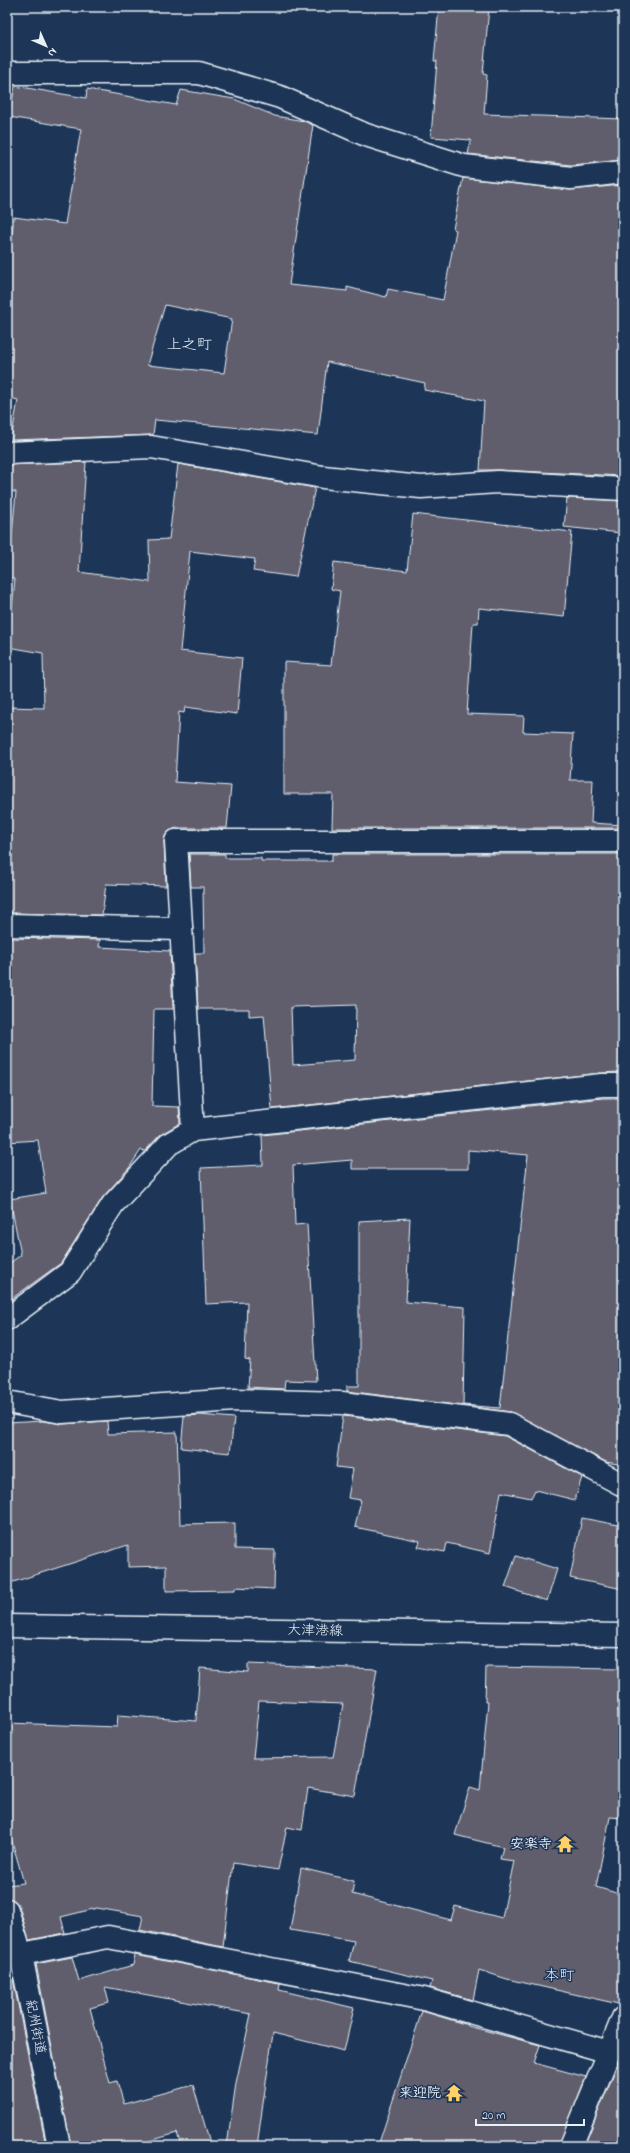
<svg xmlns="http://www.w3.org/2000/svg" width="630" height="2153" font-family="'Indie Flower','Klee One',sans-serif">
<rect width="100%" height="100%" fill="#1d3557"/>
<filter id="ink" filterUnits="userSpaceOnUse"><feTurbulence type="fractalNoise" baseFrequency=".025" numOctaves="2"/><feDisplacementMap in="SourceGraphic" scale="8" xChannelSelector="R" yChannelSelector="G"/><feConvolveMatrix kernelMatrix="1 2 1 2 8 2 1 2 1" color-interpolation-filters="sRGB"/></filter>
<g filter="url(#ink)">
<g fill="#605d6c" stroke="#e8f1f8" fill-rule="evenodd">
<path d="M439 7H489L483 74 487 75 484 114 623 119V160L571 165 468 154 471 140 431 137 437 61H434Z"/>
<path d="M15 86 86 98 87 89 176 105 181 90 234 99 275 116 304 121 313 125 289 285 347 291V287L386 297 388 289 443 300 456 230 453 229 463 178 570 190 623 185V476L499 470H480L484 401 424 390 425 383 327 362 318 435 155 420 153 435 11 440 18 400 7 397V272L14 217 65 224 81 129 9 117ZM165 305 232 319 224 373 147 365Z"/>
<path d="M86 462 79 572 150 582 149 540 169 539 178 464 315 488 296 577 253 571 255 559 190 551 180 651 242 658 237 714 185 707 184 713 179 712 175 782 231 786 227 828H176L169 831 165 836 164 842 166 886 106 884 102 915 7 913V707L44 708 43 653 8 647 15 579 8 577 16 492 7 491V465Z"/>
<path d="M567 498 623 501 621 533 564 527Z"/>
<path d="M413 514 572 532 564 617 479 608 478 623H473L467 714 524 716 523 732 573 734 570 780H593L591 823 623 825V828H332L333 794H284V662L331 665 340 591 331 589 334 562 407 571Z"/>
<path d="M189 854H225V858H261V861H332V854H623V953H617L620 1072 601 1073 272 1109 264 1015 249 1016V1009H198L195 953H204L203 887H191ZM356 1005 355 1060 293 1065 291 1007Z"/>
<path d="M7 938 100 940 99 947 170 951 173 1009H154L152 1106 179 1107 180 1123 160 1135 145 1151 141 1150 129 1168 103 1197 61 1263 7 1302V1265L21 1255 10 1199 46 1193 38 1140 7 1142Z"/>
<path d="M603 1098H623V1465L606 1462 511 1412 347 1391V1386H359V1221L410 1218 406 1302 465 1307 463 1405 500 1408 528 1155 468 1150V1169H352V1160L293 1165 295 1225 307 1224 316 1381 285 1380 284 1389 248 1387 250 1360 245 1359 247 1302 206 1304 201 1168 263 1165 262 1135Z"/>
<path d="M200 1415 234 1418 230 1453 181 1448 184 1416Z"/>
<path d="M343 1416 505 1436 582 1477 575 1500 535 1490 531 1498 501 1492 490 1553 447 1543 445 1552 418 1547 420 1541 355 1527 361 1500 348 1498 353 1469 336 1467Z"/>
<path d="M43 1421 63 1424 107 1421 108 1434 177 1432 180 1524 235 1523V1549L275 1550 274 1589 235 1587V1590L166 1591V1566L128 1567V1545L7 1584V1423Z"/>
<path d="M582 1518 623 1526V1589L570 1578Z"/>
<path d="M516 1556 557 1569 547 1601 505 1587Z"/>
<path d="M248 1664 377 1669 355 1796 308 1788 302 1830 287 1827 278 1870 233 1863 223 1947 140 1930 143 1916 97 1908 61 1917 65 1933 29 1940 19 1906 15 1901 7 1898V1885L24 1883 7 1824V1723L117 1727 118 1715 196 1721 200 1668 248 1672ZM259 1701 343 1704 333 1757 253 1758Z"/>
<path d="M486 1667 620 1669 618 1712H623V1818L610 1817 596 1887 623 1895V2005L507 1979 479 1970 473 2000 430 1988 432 1981 349 1961 354 1941 290 1930 301 1868 354 1881 352 1894 451 1920 455 1906 502 1918 514 1861 500 1859 503 1847 455 1835 470 1787 480 1790 488 1702H485Z"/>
<path d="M135 1955 280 1983 279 1990 354 2008 344 2051 273 2033 257 2146H227L236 2083 251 2014 105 1987 109 2003 90 2008 110 2083 117 2081 124 2104 193 2085 211 2146H181L177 2133 132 2146H71L36 1964 72 1957 79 1981 133 1965Z"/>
<path d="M7 1969H11L46 2146H7Z"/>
<path d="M422 2011 468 2025V2026L540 2045 534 2063 586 2077 559 2146H378Z"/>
<path d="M623 2051V2146H584Z"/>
</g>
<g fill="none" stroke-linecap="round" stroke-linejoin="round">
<g stroke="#e8f1f8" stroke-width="25">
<g id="minor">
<path d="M7 73H199L280 97 366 135 464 166 571 178 623 172"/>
<path d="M7 453 151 447 323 477 421 487 498 482 623 489"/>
<path d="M7 925 181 929"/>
<path d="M193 1130 176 841H623"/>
<path d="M7 1319 70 1272 113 1204 169 1144 193 1130 602 1085H623"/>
<path d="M7 1402 62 1412 235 1400 342 1403 509 1424 623 1485"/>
<path d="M7 1910 21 1955 59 2146"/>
<path d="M7 1957 108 1937 424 1999 609 2052"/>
<path d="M571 2146 623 2018"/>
</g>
</g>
<g stroke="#e8f1f8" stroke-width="25">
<path id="secondary" d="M7 1626 623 1635"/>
</g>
<use href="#minor" stroke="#1d3557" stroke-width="22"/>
<use href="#secondary" stroke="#1d3557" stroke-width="22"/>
</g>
</g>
<defs>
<g id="temple-bare" transform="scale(1.38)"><path d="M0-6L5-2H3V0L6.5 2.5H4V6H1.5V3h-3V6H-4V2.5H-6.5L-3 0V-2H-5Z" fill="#ffd166" stroke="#1d3557" stroke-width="2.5" paint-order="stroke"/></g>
</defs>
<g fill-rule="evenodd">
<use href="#temple-bare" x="565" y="1844"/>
<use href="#temple-bare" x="454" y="2093"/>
</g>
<g text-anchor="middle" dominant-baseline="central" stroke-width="3" stroke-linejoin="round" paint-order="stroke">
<g font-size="14" fill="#e8f1f8" stroke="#1d3557">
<text transform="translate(315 1631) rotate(1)">大津港線</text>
<text transform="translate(35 2027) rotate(79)">紀州街道</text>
</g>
<g font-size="14" font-weight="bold" fill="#e8f1f8" stroke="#1d3557" text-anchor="end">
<text x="552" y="1844">安楽寺</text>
<text x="441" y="2093">来迎院</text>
</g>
<g font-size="15" fill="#e8f1f8" stroke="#1d3557">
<text x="189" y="345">上之町</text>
<text x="559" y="1976">本町</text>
</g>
</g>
<rect width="630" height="2153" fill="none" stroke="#1d3557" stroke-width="24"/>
<rect x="12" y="12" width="606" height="2129" fill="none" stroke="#e8f1f8" stroke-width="1.5" filter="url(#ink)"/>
<g transform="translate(46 46) rotate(135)" stroke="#1d3557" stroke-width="3" paint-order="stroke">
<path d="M0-3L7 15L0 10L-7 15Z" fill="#e8f1f8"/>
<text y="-6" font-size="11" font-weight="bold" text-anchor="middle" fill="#e8f1f8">N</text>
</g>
<path d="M476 2119v6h108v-6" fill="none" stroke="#e8f1f8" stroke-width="2"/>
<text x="482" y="2119" font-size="12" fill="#e8f1f8" stroke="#1d3557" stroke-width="3" paint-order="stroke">20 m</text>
</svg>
